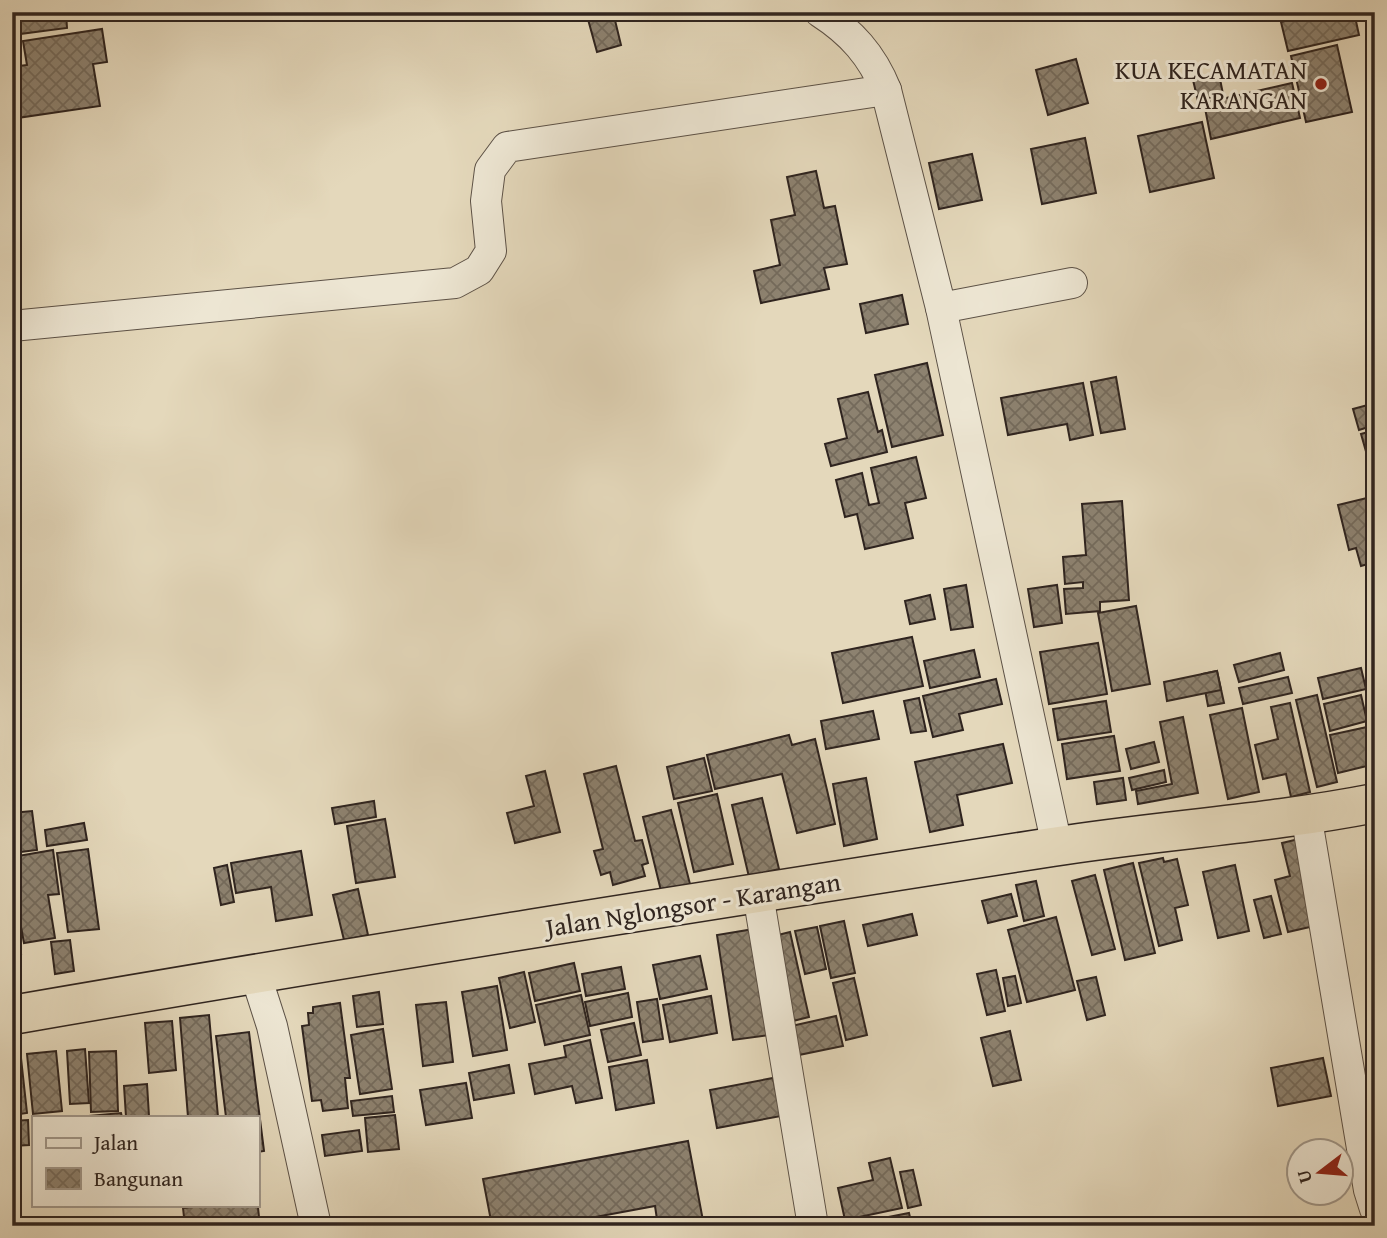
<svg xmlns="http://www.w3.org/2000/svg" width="1387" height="1238" font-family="'Gentium Book Plus',serif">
<defs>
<pattern id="building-cross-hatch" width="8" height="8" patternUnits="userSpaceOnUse" patternTransform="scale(1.75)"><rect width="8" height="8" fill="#8d8270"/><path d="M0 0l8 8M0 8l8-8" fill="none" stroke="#746a5b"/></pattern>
</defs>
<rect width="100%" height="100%" fill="#e4d8bb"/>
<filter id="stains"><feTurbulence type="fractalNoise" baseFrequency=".00286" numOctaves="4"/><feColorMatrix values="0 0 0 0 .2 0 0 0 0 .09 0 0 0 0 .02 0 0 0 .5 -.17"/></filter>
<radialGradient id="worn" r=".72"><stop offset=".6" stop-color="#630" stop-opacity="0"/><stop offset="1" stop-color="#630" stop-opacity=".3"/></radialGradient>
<g fill="url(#building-cross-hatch)" stroke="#2f241f" stroke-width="2">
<path d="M12 12H66L67 28 12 35Z"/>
<path d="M586 12H613L621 45 597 52Z"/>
<path d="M1322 12H1354L1359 35 1288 51 1281 22Z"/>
<path d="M102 29 107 62 93 64 100 106 17 118 12 87V67L27 65 23 41Z"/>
<path d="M1337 45 1352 112 1306 122 1291 56Z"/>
<path d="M1076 59 1088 103 1048 115 1036 70Z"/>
<path d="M1219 74 1223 94 1198 101 1193 80Z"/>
<path d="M1292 83 1300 118 1211 139 1204 103Z"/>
<path d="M1202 122 1214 178 1150 192 1138 136Z"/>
<path d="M1085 138 1096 193 1042 204 1031 149Z"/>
<path d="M972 154 982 200 939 209 929 163Z"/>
<path d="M816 171 824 208 835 206 847 264 824 268 829 289 761 303 754 271 780 265 771 220 795 215 787 177Z"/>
<path d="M902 295 908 324 866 333 860 304Z"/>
<path d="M927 363 943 435 892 447 875 375Z"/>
<path d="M1116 377 1125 429 1101 433 1091 382Z"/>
<path d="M1083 383 1093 435 1070 440 1067 424 1008 435 1001 398Z"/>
<path d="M868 392 878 432 882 430 887 452 831 466 825 444 847 438 838 399Z"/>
<path d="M1375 403V425L1359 430 1353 409Z"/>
<path d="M1375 430V453L1367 455 1361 434Z"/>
<path d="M916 457 926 498 905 503 913 538 865 549 857 514 845 517 836 480 862 473 869 505 879 503 871 468Z"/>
<path d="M1375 496V562L1361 566 1356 548 1349 550 1338 505Z"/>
<path d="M1122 501 1129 600 1100 602V611L1066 614 1064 589 1083 588V582L1065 584 1063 557 1086 555 1082 504Z"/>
<path d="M966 585 973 627 951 630 944 589Z"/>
<path d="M1057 585 1062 623 1034 627 1028 589Z"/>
<path d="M930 595 935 619 910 624 905 601Z"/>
<path d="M1136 606 1150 684 1112 691 1098 613Z"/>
<path d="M912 637 923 686 843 703 832 653Z"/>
<path d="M1098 643 1107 694 1049 704 1040 652Z"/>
<path d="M974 650 980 677 930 688 924 661Z"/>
<path d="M1280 653 1284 670 1239 682 1234 665Z"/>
<path d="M1361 668 1366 689 1323 699 1318 678Z"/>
<path d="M1217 671 1224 703 1208 706 1202 674Z"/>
<path d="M1217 671 1221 690 1167 701 1164 682Z"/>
<path d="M1288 677 1292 693 1243 704 1239 688Z"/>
<path d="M996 679 1002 704 959 714 963 730 933 737 923 696Z"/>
<path d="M1317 695 1337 782 1317 787 1296 700Z"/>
<path d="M1361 695 1367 721 1330 731 1324 704Z"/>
<path d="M1375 695V732L1367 697Z"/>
<path d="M919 698 926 731 911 733 904 701Z"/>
<path d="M1106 701 1111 732 1058 740 1053 709Z"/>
<path d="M1290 703 1310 792 1291 797 1286 774 1263 779 1255 745 1278 739 1271 707Z"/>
<path d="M1242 708 1259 792 1228 799 1210 715Z"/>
<path d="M873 711 879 739 826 749 821 721Z"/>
<path d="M1183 717 1198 793 1138 804 1136 791 1172 784 1160 722Z"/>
<path d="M1367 727 1375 764 1338 773 1330 735Z"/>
<path d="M789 735 792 745 815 739 835 824 797 833 782 774 715 789 707 755Z"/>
<path d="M1114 736 1120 771 1067 779 1062 744Z"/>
<path d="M1154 742 1159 762 1131 769 1126 749Z"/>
<path d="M1003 744 1012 783 957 795 963 825 930 832 915 762Z"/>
<path d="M704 758 712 791 674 799 667 767Z"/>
<path d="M616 766 635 841 642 840 648 863 642 865 645 876 613 885 610 872 601 875 594 851 603 849 584 774Z"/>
<path d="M1164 770 1166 782 1132 790 1129 778Z"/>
<path d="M545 771 560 832 515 843 507 813 534 806 526 776Z"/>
<path d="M866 778 877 839 844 846 833 784Z"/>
<path d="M1123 778 1126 800 1097 804 1094 782Z"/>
<path d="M717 794 733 864 694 872 678 803Z"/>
<path d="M762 798 779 869 749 877 732 805Z"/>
<path d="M374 801 376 817 335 824 332 808Z"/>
<path d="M671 810 691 888 662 895 643 817Z"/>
<path d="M32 811 37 850 12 853V813Z"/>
<path d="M385 819 395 877 356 883 347 826Z"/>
<path d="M84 823 87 840 47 846 45 830Z"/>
<path d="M1303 838 1323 924 1288 932 1275 880 1290 876 1282 843Z"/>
<path d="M88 849 99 929 68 932 57 853Z"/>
<path d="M53 850 59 894 48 895 55 938 24 943 16 900 12 901V857Z"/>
<path d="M301 851 312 915 276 921 271 887 236 893 231 863Z"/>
<path d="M1163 858 1164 862 1177 859 1188 905 1175 908 1182 940 1159 946 1139 863Z"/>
<path d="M1133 863 1155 953 1125 960 1104 870Z"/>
<path d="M227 865 234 902 221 905 214 868Z"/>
<path d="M1235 865 1249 931 1218 938 1203 872Z"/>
<path d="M1095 875 1115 949 1092 955 1072 881Z"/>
<path d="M1036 881 1044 916 1024 921 1016 885Z"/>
<path d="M358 889 368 935 344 940 333 895Z"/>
<path d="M1011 894 1017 916 988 923 982 901Z"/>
<path d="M1271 896 1281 934 1264 938 1254 900Z"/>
<path d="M12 906 21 954 12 955Z"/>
<path d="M912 914 917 935 868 946 863 925Z"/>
<path d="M1056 917 1075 990 1027 1002 1008 930Z"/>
<path d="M844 921 855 973 831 978 820 926Z"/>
<path d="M817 927 826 969 805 974 795 931Z"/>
<path d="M754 929 770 1035 733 1040 717 935Z"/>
<path d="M790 932 809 1017 789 1022 770 937Z"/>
<path d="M70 940 74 971 55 974 51 942Z"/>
<path d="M700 956 707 989 660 999 653 965Z"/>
<path d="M574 963 580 991 535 1001 529 973Z"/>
<path d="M621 967 625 989 586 996 582 974Z"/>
<path d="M996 970 1005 1011 987 1015 977 974Z"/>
<path d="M524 972 535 1022 510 1028 499 978Z"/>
<path d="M1015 976 1021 1003 1008 1006 1003 978Z"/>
<path d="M1096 977 1105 1015 1087 1020 1077 981Z"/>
<path d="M854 978 867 1035 846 1040 833 983Z"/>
<path d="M497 986 507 1050 473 1056 462 992Z"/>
<path d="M379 992 383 1024 357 1027 353 996Z"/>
<path d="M628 993 632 1017 590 1026 585 1002Z"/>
<path d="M581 995 590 1035 545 1045 536 1005Z"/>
<path d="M711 996 717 1033 670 1042 663 1005Z"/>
<path d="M657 999 663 1039 643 1042 637 1002Z"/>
<path d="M446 1002 453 1062 423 1066 416 1005Z"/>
<path d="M340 1003 350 1078H345L348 1108 323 1111 321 1100 312 1101 302 1026 309 1025 308 1013H313V1007Z"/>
<path d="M209 1015 218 1117H188L180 1018Z"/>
<path d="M836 1016 843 1046 794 1056 787 1027Z"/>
<path d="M172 1021 176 1070 149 1073 145 1023Z"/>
<path d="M634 1023 641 1055 608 1062 601 1030Z"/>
<path d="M383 1029 392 1089 360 1094 351 1035Z"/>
<path d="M1010 1031 1021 1080 993 1086 981 1038Z"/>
<path d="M249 1032 264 1151 257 1152V1117H226L216 1036Z"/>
<path d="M590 1040 602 1098 576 1103 572 1086 535 1094 529 1064 566 1057 564 1046Z"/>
<path d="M85 1049 89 1103 70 1104 67 1051Z"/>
<path d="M56 1051 62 1111 33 1114 27 1054Z"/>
<path d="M116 1051 118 1111 91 1112 89 1052Z"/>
<path d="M21 1058 27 1113 12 1115V1059Z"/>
<path d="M1323 1058 1331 1096 1278 1106 1271 1068Z"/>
<path d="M647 1060 654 1103 616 1110 609 1067Z"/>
<path d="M509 1065 514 1093 474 1100 469 1073Z"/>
<path d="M773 1078 781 1116 717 1128 710 1090Z"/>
<path d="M466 1083 472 1118 426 1125 420 1090Z"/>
<path d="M147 1084 149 1116 126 1117 124 1086Z"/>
<path d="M392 1096 394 1112 353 1116 351 1101Z"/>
<path d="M121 1113 122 1117H89L88 1116Z"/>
<path d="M395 1115 399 1149 368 1152 365 1118Z"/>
<path d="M28 1120 29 1145 12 1146V1121Z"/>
<path d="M359 1130 362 1151 325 1156 322 1135Z"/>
<path d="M688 1141 704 1226H658L655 1206 547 1226H492L483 1179Z"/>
<path d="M890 1158 902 1208 845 1220 838 1188 873 1180 869 1163Z"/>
<path d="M913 1170 921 1205 908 1208 900 1172Z"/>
<path d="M257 1198 259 1217 185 1226 183 1208 213 1205H257Z"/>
<path d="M909 1213 912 1226H859L858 1223Z"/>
</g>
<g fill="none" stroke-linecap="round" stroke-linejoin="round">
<g stroke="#5c5146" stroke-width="32">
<g id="minor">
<path d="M820 12C851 32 872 55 886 90L941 308 1057 846"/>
<path d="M941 308 1072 283"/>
<path d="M12 326 455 283 479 270 491 251 486 201 490 170 507 147 886 90"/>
<path d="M1306 814 1369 1190 1375 1209"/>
<path d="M758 894 813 1226"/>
<path d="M255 973 272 1026 316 1226"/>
</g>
</g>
<g stroke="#2f241f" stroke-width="41">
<path id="highway" d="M12 1015C358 955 705 901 1052 847 1159 830 1268 824 1375 803"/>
</g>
<use href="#minor" stroke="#ede6d3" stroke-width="30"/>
<use href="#highway" stroke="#e4d8bb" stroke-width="38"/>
</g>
<circle fill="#8f2418" stroke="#ede6d3" stroke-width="2.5" cx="1321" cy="84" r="7"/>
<g text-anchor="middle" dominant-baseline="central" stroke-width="6" stroke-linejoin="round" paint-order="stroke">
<g font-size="26" fill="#2f241f" stroke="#ede6d3" text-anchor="end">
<text x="1307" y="69">KUA KECAMATAN<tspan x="1307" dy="30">KARANGAN</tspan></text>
</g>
<g font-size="26" fill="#2f241f" stroke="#ede6d3">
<text transform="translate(693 904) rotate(-9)">Jalan Nglongsor - Karangan</text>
</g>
</g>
<rect width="1387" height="1238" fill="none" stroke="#e4d8bb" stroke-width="42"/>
<rect x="14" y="14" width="1359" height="1210" fill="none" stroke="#2f241f" stroke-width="3.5"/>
<rect x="21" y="21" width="1345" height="1196" fill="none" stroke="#2f241f" stroke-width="2"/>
<rect x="32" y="1116" width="228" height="91" fill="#ede6d3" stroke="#a1988b" stroke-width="2"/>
<rect x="46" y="1138" width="35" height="10" fill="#ede6d3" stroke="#a1988b" stroke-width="2"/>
<text x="94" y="1150" font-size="21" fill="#2f241f">Jalan</text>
<rect x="46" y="1168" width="35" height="21" fill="url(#building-cross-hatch)" stroke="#a1988b" stroke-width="2"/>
<text x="94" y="1186" font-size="21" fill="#2f241f">Bangunan</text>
<g transform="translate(1320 1172) rotate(254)"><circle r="33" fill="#ede6d3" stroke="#a1988b" stroke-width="2"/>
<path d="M0-5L12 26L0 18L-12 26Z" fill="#8f2418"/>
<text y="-10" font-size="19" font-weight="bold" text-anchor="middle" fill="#2f241f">U</text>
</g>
<rect width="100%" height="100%" filter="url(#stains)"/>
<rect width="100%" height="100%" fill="url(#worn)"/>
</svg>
